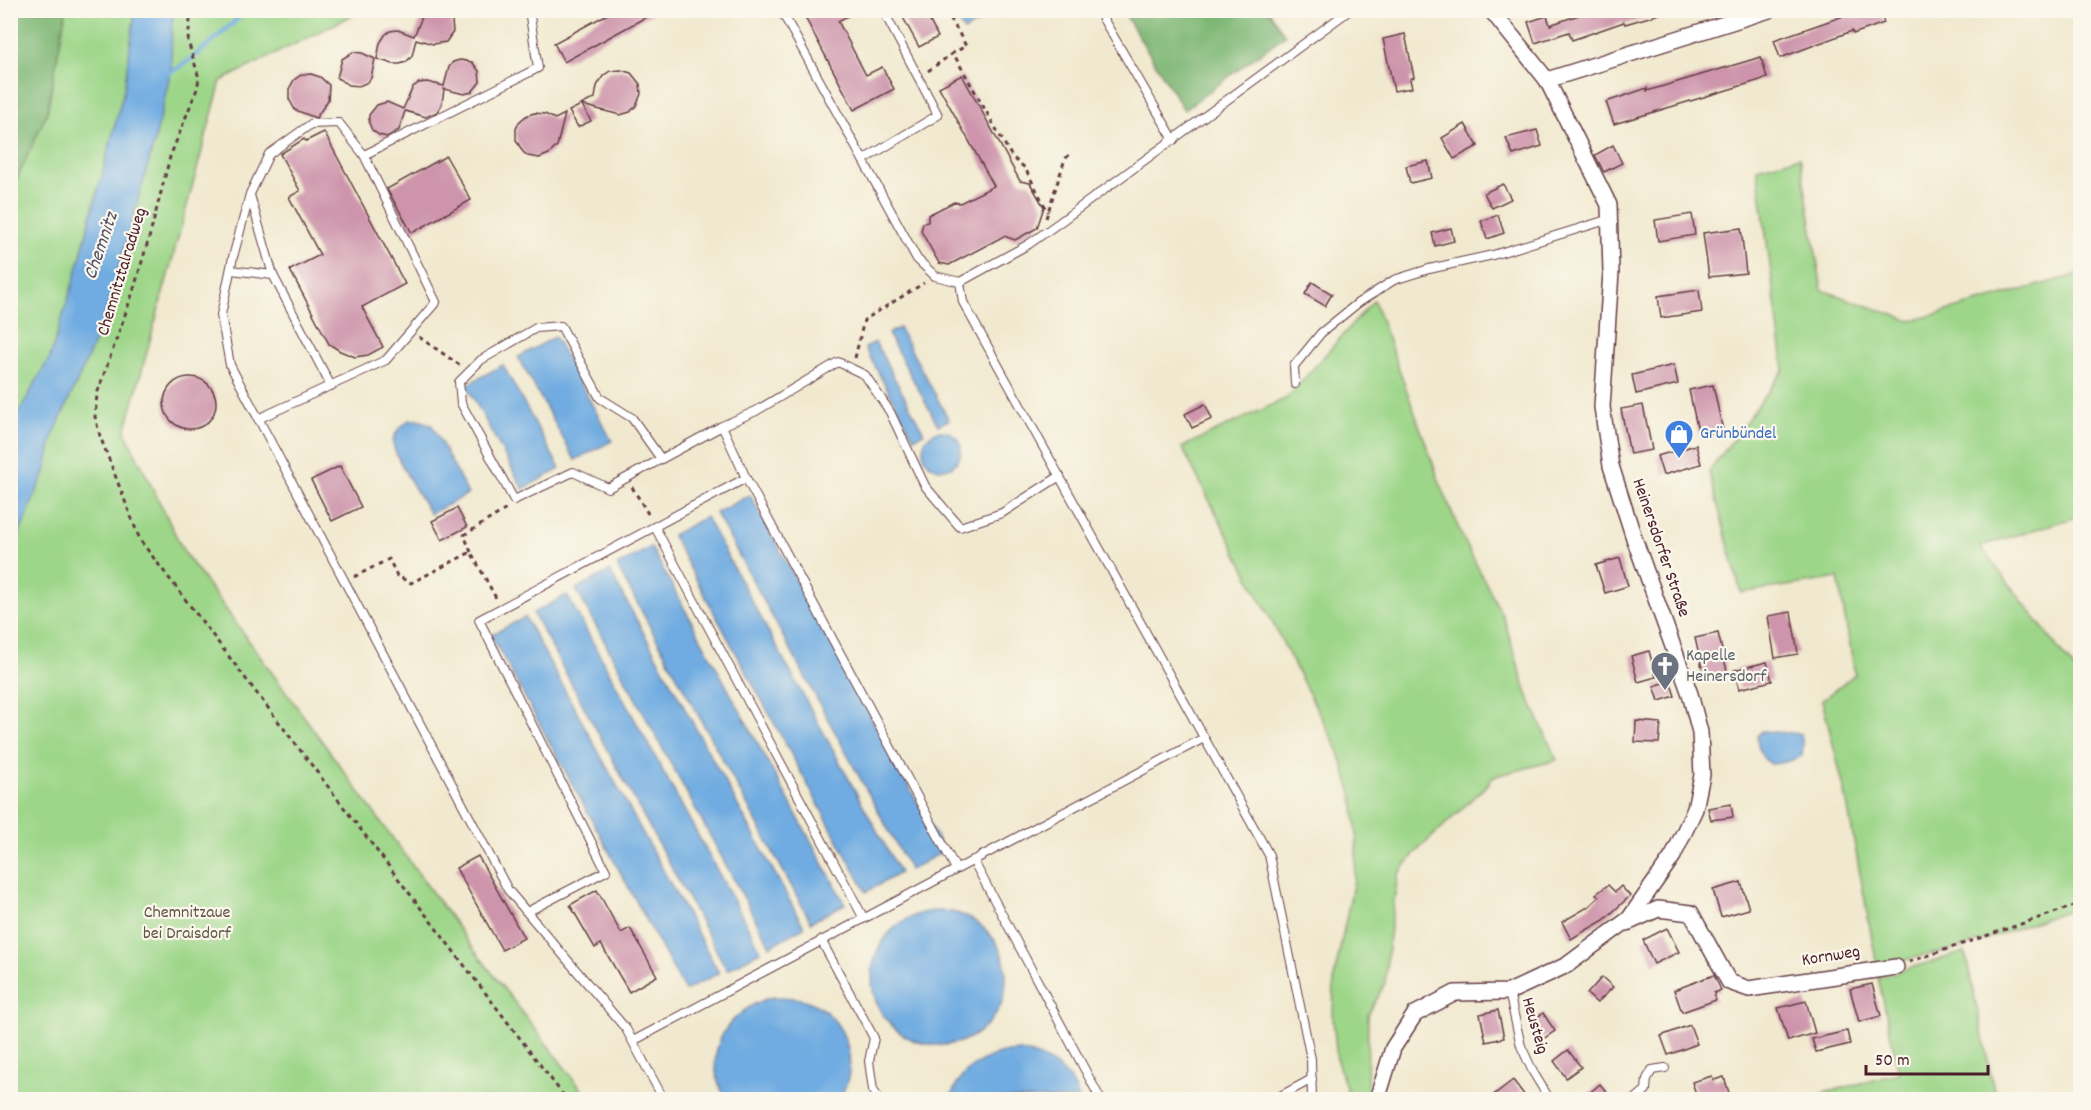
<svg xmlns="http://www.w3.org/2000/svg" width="2091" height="1110" font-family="Dekko,sans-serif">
<rect width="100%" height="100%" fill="#fbf7ec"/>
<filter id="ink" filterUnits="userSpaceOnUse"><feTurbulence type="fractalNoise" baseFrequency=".0167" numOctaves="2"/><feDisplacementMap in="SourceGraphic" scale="12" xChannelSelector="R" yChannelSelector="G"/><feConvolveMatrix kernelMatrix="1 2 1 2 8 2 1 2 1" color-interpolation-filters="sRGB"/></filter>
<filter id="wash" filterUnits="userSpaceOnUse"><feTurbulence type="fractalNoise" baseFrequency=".008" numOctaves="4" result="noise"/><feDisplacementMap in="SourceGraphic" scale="24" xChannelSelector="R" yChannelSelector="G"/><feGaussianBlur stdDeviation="1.35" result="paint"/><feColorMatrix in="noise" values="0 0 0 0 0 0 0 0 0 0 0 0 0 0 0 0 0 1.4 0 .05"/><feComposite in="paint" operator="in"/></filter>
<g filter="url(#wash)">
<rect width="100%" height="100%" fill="#f1e9cf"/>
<g fill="#9dd689" stroke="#747a5a" stroke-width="1.5">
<path d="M10 11H361L221 81 125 432 184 552 475 951 589 1099H11Z"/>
<path d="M1800 157 1822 290 1911 321 2080 274V516L1980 546 2080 677V906L1964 947 1877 966 1845 792 1822 700 1855 674 1838 578 1741 593 1709 472 1784 370 1757 168Z"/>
<path d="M1374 300 1440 483 1461 534 1504 619 1527 694 1557 760 1492 777 1488 784 1414 854 1398 875 1389 935 1385 983 1368 1015 1367 1099H1350L1337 1061 1333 1018 1334 978 1355 875 1357 837 1353 797 1339 752 1182 447 1287 398Z"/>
<path d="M1965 952 1996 1099 1797 1100 1899 1073 1878 977Z"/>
</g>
<g fill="#7eb775" stroke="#646b50" stroke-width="1.5">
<path d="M11 10 66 11 47 113 11 192Z"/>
<path d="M1123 11H1269L1285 35 1184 110Z"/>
</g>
<g fill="#70ace1" stroke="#5d6686" stroke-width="1.5">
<path d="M135 11H175L172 22 171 70 155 140 103 323 53 436 46 469 11 554V426L50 357 77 270 124 90Z"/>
<path d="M952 11H989L991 15 964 31Z"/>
<path d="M899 328 949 420 938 425 888 334Z"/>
<path d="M555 337 612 441 575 460 518 357Z"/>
<path d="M875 342 924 433 914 438 865 348Z"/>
<path d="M503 365 560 469 523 489 466 385Z"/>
<path d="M409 420H419L432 425 468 494 430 514C422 499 394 457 393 443 393 433 402 426 409 420Z"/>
<circle cx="942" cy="450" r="19"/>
<path d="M750 495 944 851 910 870 716 513Z"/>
<path d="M706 517 900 873 866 892 672 535Z"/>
<path d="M651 547 845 904 811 922 617 566Z"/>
<path d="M610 571 804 927 770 946 576 589Z"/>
<path d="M567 595 761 951 727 970 533 613Z"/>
<path d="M525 617 719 973 685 991 491 635Z"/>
<path d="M1762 731 1801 734 1803 744 1802 756C1777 767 1759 770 1757 736Z"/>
<circle cx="939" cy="978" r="67"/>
<path d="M773 997C784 997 794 997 805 1000 846 1014 862 1064 839 1099H726C699 1054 726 1010 773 997Z"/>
<path d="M1021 1051C1047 1057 1072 1071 1079 1099H950C961 1067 988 1052 1021 1051Z"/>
</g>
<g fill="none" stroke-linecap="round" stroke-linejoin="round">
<path stroke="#70ace1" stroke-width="4.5" d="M167 73C185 69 231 25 247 10"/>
</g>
<g id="blocks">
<g fill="#cd94ab">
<path d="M432 10 445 13 452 21 453 32 446 42 433 44 416 39 412 56 406 62 400 64H393L377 59 380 43 385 35 390 31 398 30 414 36 422 17Z"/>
<path d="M615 10H659L564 62 554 43Z"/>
<path d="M823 10H859L838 21 866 75 882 67 894 89 854 110 806 19Z"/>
<path d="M899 10H924L938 37 919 47Z"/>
<path d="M1593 10H1660V14L1625 24 1624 22 1572 40 1569 32 1535 43 1528 22 1547 16 1550 25Z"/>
<path d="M1861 10H1880L1884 23 1853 34 1852 31 1780 58 1774 40Z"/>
<path d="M1405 34 1414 77 1410 79 1412 88 1394 91 1383 39Z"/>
<path d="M353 52 362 53 375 59 371 78 368 82 359 86 349 85 337 78 342 59Z"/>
<path d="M1761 57 1767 78 1614 124 1606 102 1647 88V91Z"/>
<path d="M460 60 472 62 479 71 480 82 472 92 464 94 444 89 442 104 437 112 426 117 405 111 399 130 387 137 379 135 372 130 369 123V115L377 105 387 102 403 109 413 87 419 83 427 82 444 86 449 67 453 62Z"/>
<path d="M621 70 631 73 640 84 641 94 636 106 630 112 620 115 582 105 591 121 578 127 569 111 595 98 597 86 603 76 610 71Z"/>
<path d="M311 74 320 77 329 85 328 100 316 118 295 110 289 99V89L294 80 301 75Z"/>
<path d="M962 75 1020 181 1030 183 1044 207 1037 228 1015 240 1004 236 949 265 939 263 921 231 923 223 928 222V215L954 202 960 203 994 186 939 87Z"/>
<path d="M534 113 545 114 555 119 565 114 557 146 549 154 539 158 528 156 523 152 516 140V129L519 122 526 116Z"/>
<path d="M1465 124 1478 146 1454 159 1442 138Z"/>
<path d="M1537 130 1542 146 1513 155 1506 138Z"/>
<path d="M324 132 405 284 362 307 383 347 368 355 355 357 340 351 329 344 290 270 320 255 289 197 300 191 280 154 304 139 306 141Z"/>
<path d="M1613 145 1622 163 1604 172 1595 155Z"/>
<path d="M446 156 471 200 412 233 387 189Z"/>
<path d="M1428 161 1432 178 1410 183 1406 166Z"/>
<path d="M1503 184 1511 199 1492 208 1484 193Z"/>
<path d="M1692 214 1695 235 1658 241 1655 220Z"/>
<path d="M1498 215 1504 233 1487 239 1481 221Z"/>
<path d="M1451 228 1454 241 1435 246 1432 233Z"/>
<path d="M1741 228 1746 273 1709 277 1703 233Z"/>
<path d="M1312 282 1332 294 1325 306 1305 294Z"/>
<path d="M1699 290 1702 312 1661 318 1658 296Z"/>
<path d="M1674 365 1678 384 1636 394 1632 375Z"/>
<circle cx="190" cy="403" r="26"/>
<path d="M1713 385 1723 431 1699 436 1689 390Z"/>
<path d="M1205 404 1212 419 1192 428 1185 414Z"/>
<path d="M1643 405 1652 450 1630 454 1621 409Z"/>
<path d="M1696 445 1701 464 1663 475 1657 456Z"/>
<path d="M340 466 361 507 332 521 311 480Z"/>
<path d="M457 508 467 527 442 540 432 521Z"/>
<path d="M1620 558 1628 586 1605 593 1596 565Z"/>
<path d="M1791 612 1798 654 1775 658 1768 616Z"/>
<path d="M1718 633 1727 671 1704 677 1695 638Z"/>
<path d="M1649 651 1656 677 1638 682 1631 656Z"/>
<path d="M1767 662 1772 681 1739 689 1734 670Z"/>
<path d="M1670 681 1675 696 1659 701 1654 686Z"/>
<path d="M1636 721 1661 723 1659 743 1635 742Z"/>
<path d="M1731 804 1733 817 1711 820 1708 808Z"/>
<path d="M478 856 524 938 502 950 456 868Z"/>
<path d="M1741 882 1749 909 1721 917 1713 890Z"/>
<path d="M1608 885 1615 892 1621 886 1630 896 1604 920 1571 939 1562 922 1588 907 1599 897 1596 894Z"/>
<path d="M597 890 621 933 630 928 657 976 629 992 601 944 595 948 570 905Z"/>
<path d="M1667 928 1679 952 1654 964 1643 940Z"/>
<path d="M1714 975 1721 990 1714 993 1716 1000 1682 1012 1674 990Z"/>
<path d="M1602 977 1613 987 1597 1003 1587 994Z"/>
<path d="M1872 984 1881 1016 1859 1022 1850 989Z"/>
<path d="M1806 1001 1815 1033 1788 1041 1778 1008Z"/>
<path d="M1498 1010 1504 1038 1486 1042 1480 1014Z"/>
<path d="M1543 1013 1555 1031 1543 1039 1531 1022Z"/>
<path d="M1690 1025 1697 1044 1668 1055 1661 1036Z"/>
<path d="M1847 1031 1850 1044 1816 1052 1812 1039Z"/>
<path d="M1568 1050 1581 1067 1566 1078 1554 1061Z"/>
<path d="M1712 1076 1714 1080 1724 1077 1730 1096 1721 1100H1698L1692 1082Z"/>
<path d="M1513 1080 1528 1100H1487Z"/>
<path d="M1600 1084 1613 1100H1581Z"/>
</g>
</g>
</g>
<g filter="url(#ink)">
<use href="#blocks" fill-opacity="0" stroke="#633d44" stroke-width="1.5"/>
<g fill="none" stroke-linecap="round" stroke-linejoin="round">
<g stroke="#633d44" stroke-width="10">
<g id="lane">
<path d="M529 10 538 68 364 155 339 123 311 124 269 154 250 194 233 257 221 315 230 365 508 890 626 1029 664 1100"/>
<path d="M781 10 917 259 935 276 960 282"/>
<path d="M1098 10 1174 140"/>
<path d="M863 160 938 115 883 10"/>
<path d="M250 195 273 275"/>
<path d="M231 270 273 275 331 386"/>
<path d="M1295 384 1294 366 1321 333 1358 303 1394 280 1429 269 1493 255 1610 219"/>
<path d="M258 419 386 360 436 302 364 155"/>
<path d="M661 459 632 418 600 398 561 326 536 328 481 360 459 382 461 403 514 500 573 472 608 488 722 426 756 411 838 362 865 375 890 412 925 486 960 527 1002 513 1060 476"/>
<path d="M746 478 956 869"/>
<path d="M655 527 863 917"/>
<path d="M973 860 1101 1100"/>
<path d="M527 912 606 871 479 620 746 478 722 426"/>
<path d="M821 940 874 1038 869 1061 873 1090 880 1100"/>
<path d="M1509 992 1521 1046 1533 1072 1550 1100"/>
<path d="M633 1041 1204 738"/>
<path d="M1273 1100 1312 1079"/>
<path d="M1312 1100 1311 1059 1269 855 963 302 960 282 1029 244 1060 222 1350 10"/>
<path d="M1634 1100 1646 1090 1647 1079 1652 1070 1665 1068"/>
</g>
</g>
<g stroke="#633d44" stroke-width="18">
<g id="street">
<path d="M1547 80 1769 10"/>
<path d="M1627 923 1658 909 1691 913 1729 982 1749 989 1896 967"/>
<path d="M1377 1100 1393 1048 1415 1014 1455 993 1509 992 1567 965 1629 919 1673 856 1695 809 1702 775 1700 732 1690 694 1634 538 1611 466 1602 407 1611 272 1609 205 1547 80 1491 10"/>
</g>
</g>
<g stroke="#633d44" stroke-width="3" stroke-dasharray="4.5 4.5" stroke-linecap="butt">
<path d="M191 10 188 41 199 78 197 89 170 157 151 231 133 292 97 394 95 417 100 436 140 540 567 1100"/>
<path d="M946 10 966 46 953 53"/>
<path d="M1037 10 1041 18"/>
<path d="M928 71 953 53 1012 157 1025 168 1048 212"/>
<path d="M1046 218 1065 159 1069 155"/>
<path d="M419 337 461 366"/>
<path d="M855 358 864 320 924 283"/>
<path d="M632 487 650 517"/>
<path d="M471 552 464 535 508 508"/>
<path d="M354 577 389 559 397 576 411 583 471 552 496 598"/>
<path d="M1909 962 2080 904"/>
</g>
<use href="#lane" stroke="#fff" stroke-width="8"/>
<use href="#street" stroke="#fff" stroke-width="15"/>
</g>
</g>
<defs>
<g id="shop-pin" transform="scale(1.5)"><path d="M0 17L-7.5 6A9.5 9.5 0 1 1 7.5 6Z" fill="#3f7fe0" stroke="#fbf7ec"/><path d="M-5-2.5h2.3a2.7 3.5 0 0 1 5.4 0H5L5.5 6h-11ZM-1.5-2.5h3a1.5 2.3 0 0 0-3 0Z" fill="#fff"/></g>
<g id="church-pin" transform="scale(1.5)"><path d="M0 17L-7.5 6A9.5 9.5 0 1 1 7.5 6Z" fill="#6b7280" stroke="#fbf7ec"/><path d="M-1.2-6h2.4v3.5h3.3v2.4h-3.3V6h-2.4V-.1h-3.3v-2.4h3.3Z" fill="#fff"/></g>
</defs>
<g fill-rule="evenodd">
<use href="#shop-pin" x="1679" y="434"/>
<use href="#church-pin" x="1665" y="666"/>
</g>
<g text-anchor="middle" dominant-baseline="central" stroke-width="4.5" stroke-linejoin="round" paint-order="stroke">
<g font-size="18" fill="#4a1f2b" stroke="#fbf7ec">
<text transform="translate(123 272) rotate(-73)">Chemnitztalradweg</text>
<text transform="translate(1660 548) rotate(71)">Heinersdorfer Straße</text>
<text transform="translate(1831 957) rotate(-9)">Kornweg</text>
<text transform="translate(1534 1026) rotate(74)">Heusteig</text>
</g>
<g font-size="18" fill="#366cbe" stroke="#fbf7ec" text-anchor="start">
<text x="1700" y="434">Grünbündel</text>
</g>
<g font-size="18" fill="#5b616d" stroke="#fbf7ec" text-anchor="start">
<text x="1686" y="656">Kapelle<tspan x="1686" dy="21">Heinersdorf</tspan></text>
</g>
<g font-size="18" fill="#635647" stroke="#fbf7ec">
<text x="187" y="913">Chemnitzaue<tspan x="187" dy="21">bei Draisdorf</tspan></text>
</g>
<g font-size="20" font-style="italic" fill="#57506b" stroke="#fbf7ec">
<text transform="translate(102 246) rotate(-71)">Chemnitz</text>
</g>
</g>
<rect width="2091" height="1110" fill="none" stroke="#fbf7ec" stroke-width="36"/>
<path d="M1866 1065v9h122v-9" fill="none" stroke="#4a1f2b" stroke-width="3"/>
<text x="1875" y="1065" font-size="18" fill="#4a1f2b" stroke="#fbf7ec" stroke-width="4.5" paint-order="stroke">50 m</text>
</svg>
